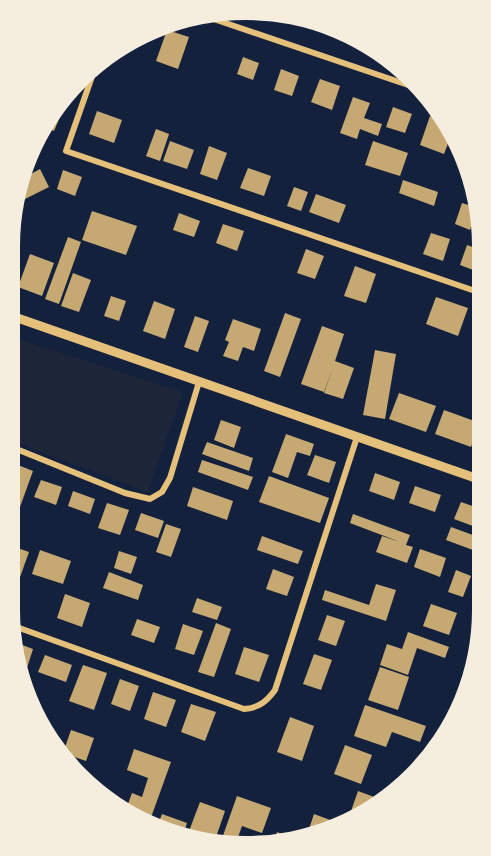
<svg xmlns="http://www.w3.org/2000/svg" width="491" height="856" font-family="Ubuntu,sans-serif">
<rect width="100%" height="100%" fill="#14213d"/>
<path fill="#1d2539" d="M18 339 183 392 148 492 9 440V364Z"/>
<g fill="#c6a872">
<path d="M167 30 189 37 178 69 156 61Z"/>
<path d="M243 57 259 63 253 80 237 74Z"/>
<path d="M281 69 299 76 292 96 274 90Z"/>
<path d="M320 79 340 86 332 110 311 102Z"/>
<path d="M353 97 370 103 364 118 382 124 378 136 360 129 357 139 340 133Z"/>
<path d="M56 107 63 110 54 131 43 127 49 114Z"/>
<path d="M393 107 412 114 405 133 386 127Z"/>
<path d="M97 111 122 120 114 143 89 134Z"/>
<path d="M430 116 445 121 450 127 452 133 444 154 420 145Z"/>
<path d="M156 129 169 134 160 161 146 156Z"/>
<path d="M170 141 194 150 187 169 163 161Z"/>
<path d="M373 141 408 153 400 176 365 165Z"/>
<path d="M209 146 227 153 217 180 200 174Z"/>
<path d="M248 168 271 176 264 196 240 188Z"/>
<path d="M40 169 49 187 23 200 18 189 20 180Z"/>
<path d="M63 170 82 177 75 196 57 189Z"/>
<path d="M403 180 438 192 434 206 399 193Z"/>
<path d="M294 187 308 192 301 211 287 206Z"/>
<path d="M316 194 346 205 339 223 309 212Z"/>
<path d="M462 203 475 207 476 213 470 230 455 224Z"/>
<path d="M92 211 137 226 126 255 82 240Z"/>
<path d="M179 213 200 221 194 237 173 230Z"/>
<path d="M223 224 244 231 237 251 216 243Z"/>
<path d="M431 233 450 239 443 261 423 254Z"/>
<path d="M68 237 81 242 59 304 45 299Z"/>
<path d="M467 245 481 250V273L460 265Z"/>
<path d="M306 249 324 256 315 279 297 273Z"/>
<path d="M30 254 54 263 42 296 18 287Z"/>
<path d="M355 266 376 274 366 303 344 296Z"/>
<path d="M73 273 91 280 79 312 61 306Z"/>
<path d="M111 296 126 301 119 321 104 316Z"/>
<path d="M436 297 468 308 458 336 426 324Z"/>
<path d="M154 301 175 309 165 339 143 331Z"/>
<path d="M285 313 301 319 280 377 264 371Z"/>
<path d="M195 316 209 321 198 352 184 347Z"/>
<path d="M233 319 261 329 254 351 243 347 238 361 223 356 229 342 225 340Z"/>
<path d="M322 326 344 334 335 361 354 368 343 399 324 393 333 368 324 392 301 384Z"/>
<path d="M375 350 396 354 385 419 363 415Z"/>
<path d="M399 393 436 406 426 432 389 419Z"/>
<path d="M444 410 480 423 471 447 435 434Z"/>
<path d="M221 420 241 427 234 448 214 440Z"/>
<path d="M286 434 314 444 310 456 297 452 288 478 272 472Z"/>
<path d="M207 442 253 458 249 471 202 454Z"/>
<path d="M315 455 336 462 329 483 307 475Z"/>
<path d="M202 460 253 477 248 490 198 472Z"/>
<path d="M18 465 33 471 12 529 9 528V491Z"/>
<path d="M375 473 400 482 394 500 369 491Z"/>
<path d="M269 476 329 498 320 523 259 502Z"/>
<path d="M41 480 62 487 56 505 34 497Z"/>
<path d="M415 486 441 495 435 512 409 503Z"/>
<path d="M193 487 233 501 227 520 187 506Z"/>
<path d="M73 491 95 499 90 514 68 506Z"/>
<path d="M461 502 481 509V529L454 519Z"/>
<path d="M107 503 129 510 120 535 98 528Z"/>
<path d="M141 513 164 521 158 538 135 530Z"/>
<path d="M353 514 410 535 406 545 413 547 407 563 376 552 382 536 400 542 350 523Z"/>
<path d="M166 524 181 529 171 557 156 552Z"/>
<path d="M451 527 481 538V553L446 540Z"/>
<path d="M262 536 303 551 298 564 257 550Z"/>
<path d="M9 545 29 552 19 580 9 576Z"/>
<path d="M420 549 446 558 440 577 414 567Z"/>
<path d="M40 550 71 561 63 584 32 574Z"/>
<path d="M119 551 137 557 131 574 114 568Z"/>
<path d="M273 569 294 577 287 596 266 589Z"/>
<path d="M456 570 471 576 463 597 448 592Z"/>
<path d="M109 572 143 585 138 600 103 588Z"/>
<path d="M376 584 396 590 386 621 322 600 325 590 369 605Z"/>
<path d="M65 594 90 603 82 627 57 618Z"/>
<path d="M197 598 222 607 217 620 192 612Z"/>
<path d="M431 604 457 613 449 635 423 626Z"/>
<path d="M327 615 345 621 336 646 318 640Z"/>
<path d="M137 619 160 627 154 643 131 635Z"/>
<path d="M216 623 231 629 214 677 198 672Z"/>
<path d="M183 624 203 631 194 655 175 649Z"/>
<path d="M408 632 449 647 445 658 417 648 408 675 380 665 387 644 402 649Z"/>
<path d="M14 642 33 649 26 671 18 668Z"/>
<path d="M244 647 269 655 259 682 235 674Z"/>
<path d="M314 654 332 660 321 690 303 684Z"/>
<path d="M45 655 72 665 66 682 38 672Z"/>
<path d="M83 665 107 673 94 710 69 701Z"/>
<path d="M380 667 409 677 398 710 368 700Z"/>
<path d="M120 679 139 686 130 711 111 704Z"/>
<path d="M153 692 176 700 166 727 144 719Z"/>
<path d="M191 704 216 712 205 741 181 732Z"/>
<path d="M365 705 426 726 420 742 392 732 386 747 354 736Z"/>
<path d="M290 717 314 726 302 761 277 752Z"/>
<path d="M71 730 94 738 86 761 63 753Z"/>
<path d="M345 745 372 755 361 784 334 774Z"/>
<path d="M134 749 171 762 149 823 125 812 132 793 142 797 148 778 127 770Z"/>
<path d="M358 791 385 801 356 816 350 814Z"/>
<path d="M237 796 271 808 262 833 242 826 235 846 220 844Z"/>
<path d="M200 802 225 811 214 843 186 839Z"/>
<path d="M162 814 187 823 182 838 157 827Z"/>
<path d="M314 814 341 824 323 834 309 829Z"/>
<path d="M277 832 295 839 274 842Z"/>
</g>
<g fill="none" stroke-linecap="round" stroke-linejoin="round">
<g stroke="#e5c07b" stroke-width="6">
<path d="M199 14 411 86"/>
<path d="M95 68 66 151 481 293"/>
<path d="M9 325 13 317"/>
<path d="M9 446 125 493 150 499 162 492 170 478 199 382"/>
<path d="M11 625 244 709C259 708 267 701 275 690L357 437"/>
<path d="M446 734 479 638"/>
</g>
<path stroke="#e5c07b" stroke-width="9" d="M9 315 481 480"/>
</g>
<path d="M0 0H491V856H0ZM246 20H246A226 226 0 0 1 472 246V610A226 226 0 0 1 246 836H246A226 226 0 0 1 20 610V246A226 226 0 0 1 246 20Z" fill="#f5edde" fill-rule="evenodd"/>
</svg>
